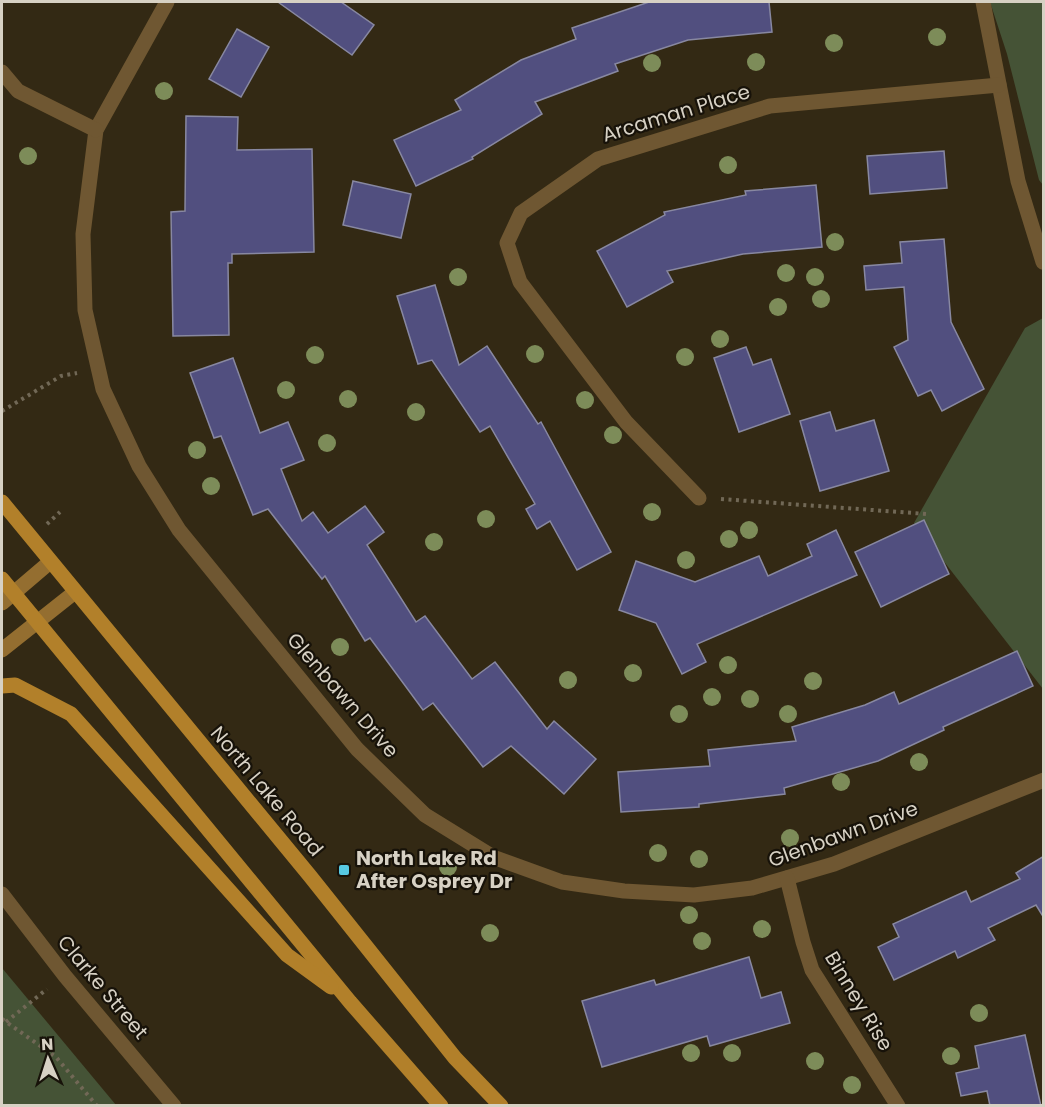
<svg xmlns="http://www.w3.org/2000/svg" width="1045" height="1107" font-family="Poppins,sans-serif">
<rect width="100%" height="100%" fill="#332914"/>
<g fill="#455336">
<path d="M990 2H1043V185L1039 180 1007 54Z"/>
<path d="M1043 318V689L914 523 1025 328Z"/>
<path d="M2 968 116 1105H2Z"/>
</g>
<g fill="#514f7f" stroke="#8888a1" stroke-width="1.5">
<path d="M278 2H341L374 25 352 55Z"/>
<path d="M649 2H769L772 32 688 40 615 64 618 71 535 102 542 114 472 157 473 159 416 186 394 140 461 110 455 100 521 60 576 39 572 28Z"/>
<path d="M237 29 269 47 241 97 209 79Z"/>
<path d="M186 116 238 117 237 150 312 149 314 252 232 254V263H228L229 335 173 336 171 212 185 211Z"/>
<path d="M944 151 947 188 870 194 867 156Z"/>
<path d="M353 181 411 194 401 238 343 225Z"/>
<path d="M816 185 822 247 743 254 667 271 673 282 627 307 597 251 665 215 664 212 746 195 745 191Z"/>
<path d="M944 239 951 322 984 389 942 411 931 390 918 396 894 347 908 340 904 287 866 290 864 266 902 263 900 242Z"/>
<path d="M435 285 459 365 487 346 538 424 541 422 611 552 577 570 550 521 537 529 526 509 535 504 490 426 480 432 432 360 418 364 397 296Z"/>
<path d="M746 347 753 365 771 359 790 414 739 432 714 358Z"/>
<path d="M233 358 260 433 288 422 304 460 281 469 302 521 313 512 328 533 365 506 384 532 367 545 416 622 425 616 472 679 495 662 547 729 554 721 596 759 564 794 511 746 483 767 433 703 423 710 370 638 365 641 325 576 322 579 268 509 253 515 221 436 214 438 190 373Z"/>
<path d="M830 412 836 431 874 420 889 471 820 491 800 421Z"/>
<path d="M924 520 949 574 881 607 855 552Z"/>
<path d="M836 530 857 575 697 644 706 662 682 674 656 623 619 610 636 561 695 582 759 556 768 576 812 556 807 544Z"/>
<path d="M1017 651 1033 686 943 727 944 730 878 761 784 788 785 794 699 804V807L621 812 618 772 710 766 708 750 796 741 792 727 865 705 894 692 899 704Z"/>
<path d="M1044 856V918L1036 905 988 928 995 940 958 958 955 951 894 980 878 947 899 937 893 924 966 891 971 902 1020 879 1016 873Z"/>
<path d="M749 957 761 998 781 992 790 1023 710 1046 707 1036 602 1067 582 1001 654 980 656 985Z"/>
<path d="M1025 1035 1041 1106H990L987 1091 961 1096 956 1073 979 1068 975 1046Z"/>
</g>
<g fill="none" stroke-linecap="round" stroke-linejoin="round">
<g stroke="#716856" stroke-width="4" stroke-dasharray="3 4.5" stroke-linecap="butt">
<path d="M2 411 61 376 77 373"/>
<path d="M721 499 927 514"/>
<path d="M47 524 60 512"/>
<path d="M2 1019 56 1057 97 1106"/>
<path d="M6 1022 47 989"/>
</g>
<g stroke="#6f5732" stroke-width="15">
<path d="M167 2 96 130 83 234 85 310 103 389 139 466 179 530 357 749 425 815 493 857 562 882 624 891 694 895 752 888 834 864 1044 780"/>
<path d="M983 2 1018 181 1043 262"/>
<path d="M2 72 18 91 96 130"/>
<path d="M699 498 626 422 520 282 507 243 521 213 598 159 770 106 999 85"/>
<path d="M787 878 803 942 812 970 898 1106"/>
<path d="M2 894 65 976 174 1106"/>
</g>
<g stroke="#946e30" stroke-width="15">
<path d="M2 603 50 562"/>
<path d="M2 650 75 592"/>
</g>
<g stroke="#b2802a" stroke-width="15">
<path d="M2 502 310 876 455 1058 501 1106"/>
<path d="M2 579 350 1002 441 1106"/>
<path d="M2 686 15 685 71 714 287 955 331 987"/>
</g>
</g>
<g fill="#7d8c59">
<circle cx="937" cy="37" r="9"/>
<circle cx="834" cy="43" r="9"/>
<circle cx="756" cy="62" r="9"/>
<circle cx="652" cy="63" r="9"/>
<circle cx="164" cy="91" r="9"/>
<circle cx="28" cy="156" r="9"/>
<circle cx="728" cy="165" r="9"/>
<circle cx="835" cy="242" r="9"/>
<circle cx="786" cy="273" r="9"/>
<circle cx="458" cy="277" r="9"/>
<circle cx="815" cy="277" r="9"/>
<circle cx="821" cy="299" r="9"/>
<circle cx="778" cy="307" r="9"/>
<circle cx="720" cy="339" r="9"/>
<circle cx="535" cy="354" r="9"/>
<circle cx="315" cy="355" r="9"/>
<circle cx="685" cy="357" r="9"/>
<circle cx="286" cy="390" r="9"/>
<circle cx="348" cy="399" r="9"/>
<circle cx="585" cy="400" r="9"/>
<circle cx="416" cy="412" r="9"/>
<circle cx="613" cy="435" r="9"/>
<circle cx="327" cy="443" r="9"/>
<circle cx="197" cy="450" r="9"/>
<circle cx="211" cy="486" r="9"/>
<circle cx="652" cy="512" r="9"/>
<circle cx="486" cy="519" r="9"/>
<circle cx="749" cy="530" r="9"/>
<circle cx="729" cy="539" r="9"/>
<circle cx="434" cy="542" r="9"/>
<circle cx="686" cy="560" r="9"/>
<circle cx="340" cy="647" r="9"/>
<circle cx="728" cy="665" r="9"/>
<circle cx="633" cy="673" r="9"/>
<circle cx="568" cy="680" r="9"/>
<circle cx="813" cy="681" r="9"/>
<circle cx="712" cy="697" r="9"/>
<circle cx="750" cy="699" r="9"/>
<circle cx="679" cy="714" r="9"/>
<circle cx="788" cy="714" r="9"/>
<circle cx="919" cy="762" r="9"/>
<circle cx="841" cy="782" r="9"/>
<circle cx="790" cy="838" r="9"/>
<circle cx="658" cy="853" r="9"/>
<circle cx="699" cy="859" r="9"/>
<circle cx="448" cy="867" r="9"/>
<circle cx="689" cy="915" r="9"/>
<circle cx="762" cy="929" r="9"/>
<circle cx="490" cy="933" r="9"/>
<circle cx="702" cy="941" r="9"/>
<circle cx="979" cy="1013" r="9"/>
<circle cx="691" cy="1053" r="9"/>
<circle cx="732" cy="1053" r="9"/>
<circle cx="951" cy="1056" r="9"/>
<circle cx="815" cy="1061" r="9"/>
<circle cx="852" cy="1085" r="9"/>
</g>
<rect fill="#57c9e2" stroke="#171209" stroke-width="2" x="338" y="864" width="12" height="12" rx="3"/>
<g text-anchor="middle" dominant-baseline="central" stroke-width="4.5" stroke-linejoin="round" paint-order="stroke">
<g font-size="20" fill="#d7d1c4" stroke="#171209">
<text transform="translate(676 113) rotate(-17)">Arcaman Place</text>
<text transform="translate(343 695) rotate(49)">Glenbawn Drive</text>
<text transform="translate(267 791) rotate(50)">North Lake Road</text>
<text transform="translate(843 834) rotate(-20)">Glenbawn Drive</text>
<text transform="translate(103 987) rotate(50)">Clarke Street</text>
<text transform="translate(859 1001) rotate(59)">Binney Rise</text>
</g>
<g font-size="20" font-weight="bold" fill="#d7d1c4" stroke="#171209" text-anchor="start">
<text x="356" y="858">North Lake Rd<tspan x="356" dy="23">After Osprey Dr</tspan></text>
</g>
</g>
<rect width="1045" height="1107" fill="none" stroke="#d7d1c4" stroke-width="6"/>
<g transform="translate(48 1059) rotate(357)" stroke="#171209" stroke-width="4.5" paint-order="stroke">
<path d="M0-4.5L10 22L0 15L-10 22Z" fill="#d7d1c4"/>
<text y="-9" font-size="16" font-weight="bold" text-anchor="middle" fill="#d7d1c4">N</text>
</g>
</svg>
